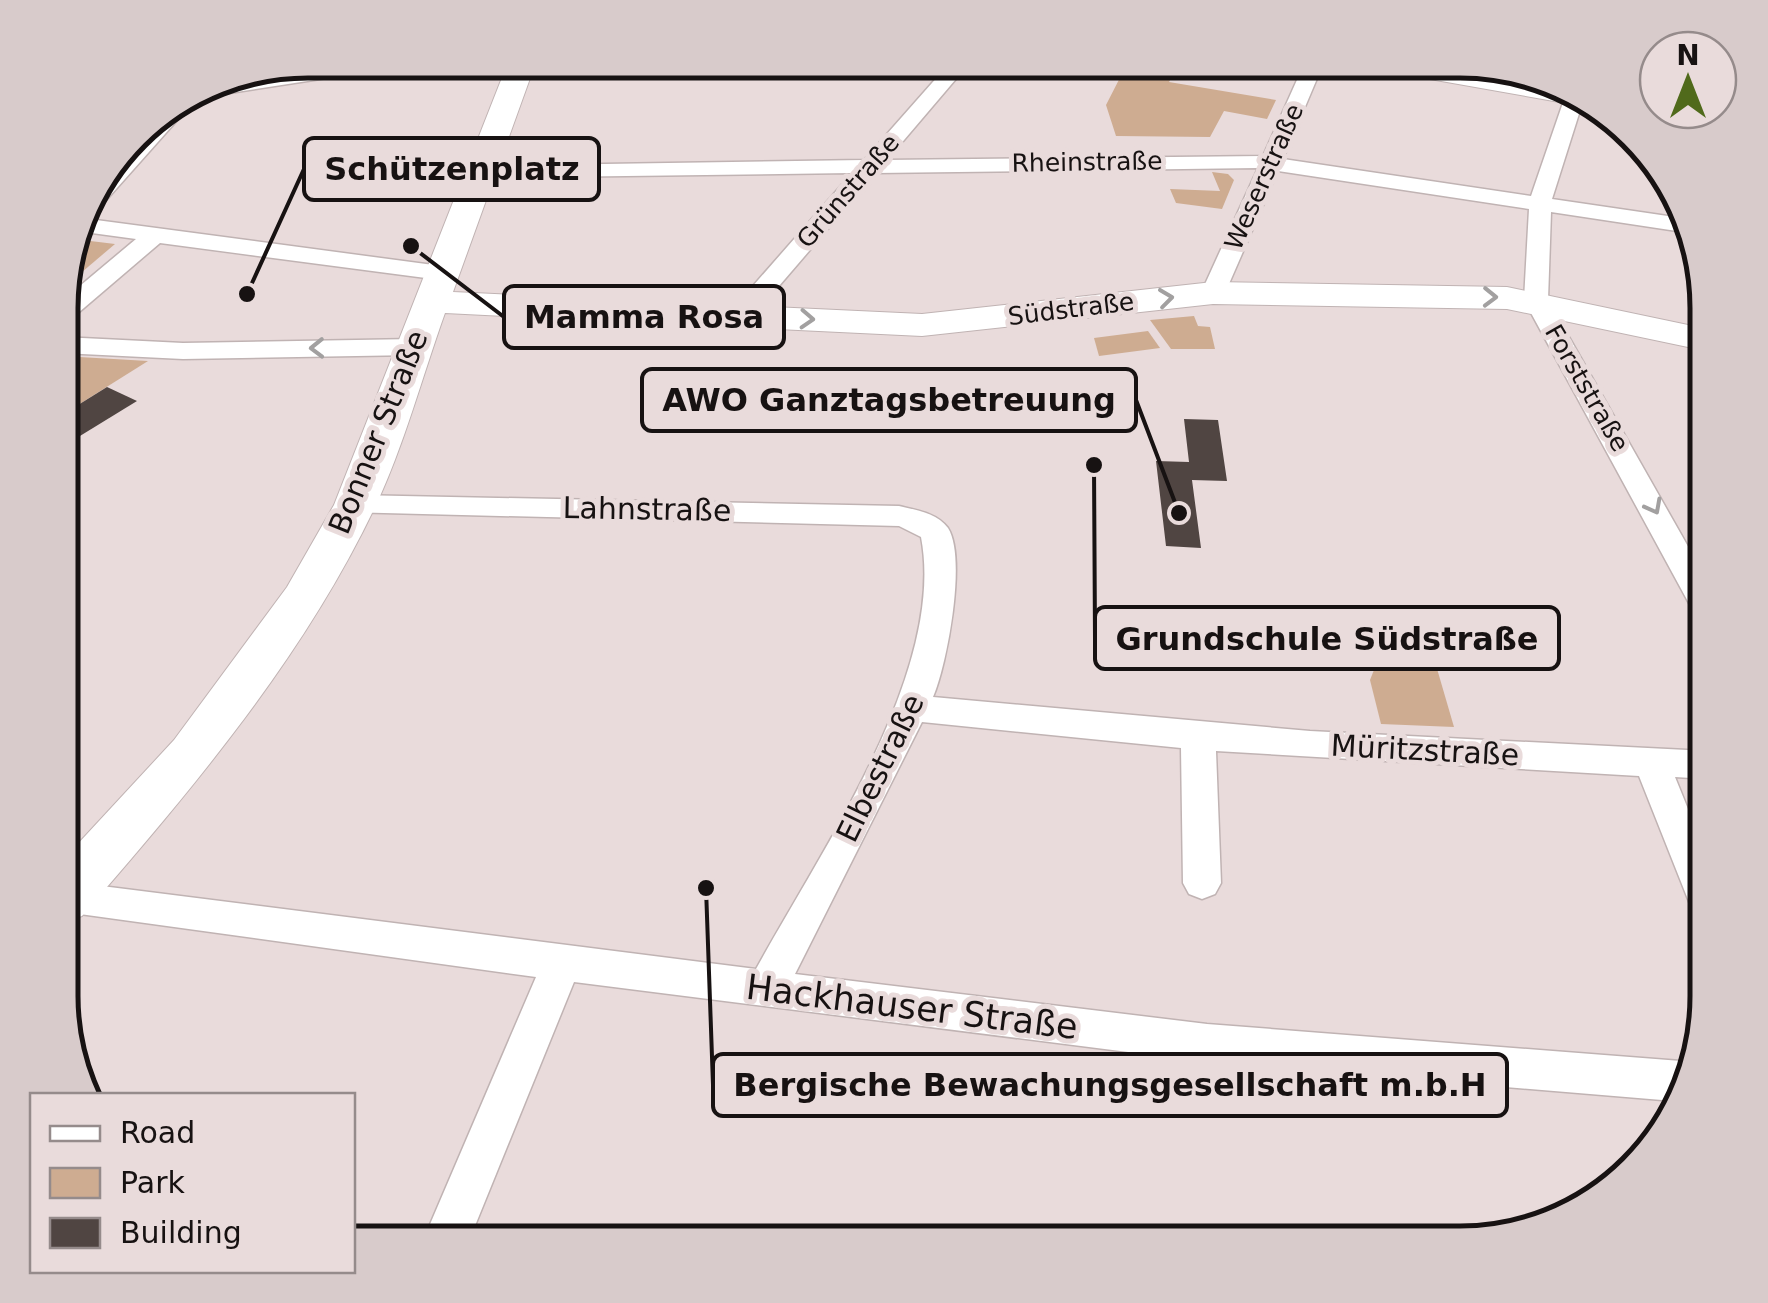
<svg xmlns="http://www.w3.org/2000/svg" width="1768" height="1303" font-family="'DejaVu Sans',sans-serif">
<rect width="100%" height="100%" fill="#e9dbdb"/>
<g fill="#ceac91">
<path d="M1127 64H1179L1169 82 1276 100 1267 119 1224 111 1210 137 1116 136 1106 105Z"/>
<path d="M1212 172 1228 174 1234 180 1222 209 1176 203 1170 189 1220 191Z"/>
<path d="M74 239 115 244 62 289Z"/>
<path d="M1194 316 1198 326 1210 327 1215 349H1171L1150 320Z"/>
<path d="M1148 331 1160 348 1099 356 1094 338Z"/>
<path d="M62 356 148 361 62 415Z"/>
<path d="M1391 627 1426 631 1454 727 1381 724 1370 680Z"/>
</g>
<g fill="#504542">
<path d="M107 387 137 401 62 447V415Z"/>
<path d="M1184 419 1218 420 1227 481 1192 480 1201 548 1166 546 1156 461 1189 462Z"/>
</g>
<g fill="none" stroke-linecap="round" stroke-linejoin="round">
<g stroke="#c0b3b3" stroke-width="3">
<g id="minor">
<path d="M1305 62H1324L1283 159 1531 196 1566 94 1583 101 1552 199 1688 219 1690 233 1551 212 1548 300 1707 580V618L1696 615 1691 607 1524 300 1529 209 1278 171 1225 293 1213 300 1201 293 1258 168 876 173 749 321 740 323 728 316 731 311 852 173 480 178 469 172 480 166 864 160 947 66H967L887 160 1263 156Z"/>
<path d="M336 72 327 78 197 98 92 216 82 217 91 190 165 109 209 84 284 73Z"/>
<path d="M81 218 441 266 453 273 441 280 160 243 71 319 62 321V301L136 239 77 231Z"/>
<path d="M62 337 183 343 415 339 428 347 415 355 183 359 62 353Z"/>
<path d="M355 495 899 506C916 510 937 513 948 528 967 558 947 665 933 697L1310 731 1707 751V779L1675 777 1707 856V916L1693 912 1639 776 1216 751 1221 883 1215 894 1202 899 1189 894 1183 883 1181 748 922 722 795 974 1207 1024 1681 1061 1688 1064 1674 1101 1207 1062 574 982 468 1243H422L536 977 65 912 62 881 756 969C819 854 947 671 921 537L899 526 345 512 340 505Z"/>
</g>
</g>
<g stroke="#c0b3b3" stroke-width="2">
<g id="secondary">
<path d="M1422 61 1524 78 1577 98 1565 103 1379 70 1365 62Z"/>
<path d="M505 70H533L453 292 922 314 1213 282 1507 287 1707 329V351L1507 309 1213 304 922 336 445 313C422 377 404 446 375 507 302 660 192 789 82 916L62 923V861L174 740 287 587 334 505Z"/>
</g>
</g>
<use href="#minor" fill="#fff" fill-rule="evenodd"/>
<use href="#secondary" fill="#fff" fill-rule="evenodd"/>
</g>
<defs><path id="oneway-chevron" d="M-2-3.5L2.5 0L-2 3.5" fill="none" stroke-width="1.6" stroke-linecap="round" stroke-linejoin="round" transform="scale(2.5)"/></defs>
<g stroke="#a2a0a0">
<use href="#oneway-chevron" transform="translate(1490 297) rotate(1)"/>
<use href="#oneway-chevron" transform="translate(1166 298) rotate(-7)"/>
<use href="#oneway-chevron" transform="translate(807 319) rotate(3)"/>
<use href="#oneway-chevron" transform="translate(317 348) rotate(179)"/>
<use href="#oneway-chevron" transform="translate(1654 507) rotate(62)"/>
</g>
<g text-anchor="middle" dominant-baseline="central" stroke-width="10" stroke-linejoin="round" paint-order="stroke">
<g font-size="25" fill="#171212" stroke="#e9dbdb">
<text transform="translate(1087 162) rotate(-1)">Rheinstraße</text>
<text transform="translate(1264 177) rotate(-66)">Weserstraße</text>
<text transform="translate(848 191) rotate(-49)">Grünstraße</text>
<text transform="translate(1071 309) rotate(-7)">Südstraße</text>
<text transform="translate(1587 388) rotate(60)">Forststraße</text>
</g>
<g font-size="30" fill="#171212" stroke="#e9dbdb">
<text transform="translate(378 432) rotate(-68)">Bonner Straße</text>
<text transform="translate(647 509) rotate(1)">Lahnstraße</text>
<text transform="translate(1425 750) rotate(3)">Müritzstraße</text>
<text transform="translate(880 768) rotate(-64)">Elbestraße</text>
</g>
<g font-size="35" fill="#171212" stroke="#e9dbdb">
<text transform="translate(912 1007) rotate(7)">Hackhauser Straße</text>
</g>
</g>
<path d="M0 0H1768V1303H0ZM308 78H1460A230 230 0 0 1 1690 308V996A230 230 0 0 1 1460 1226H308A230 230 0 0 1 78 996V308A230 230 0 0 1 308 78Z" fill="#d8cbcb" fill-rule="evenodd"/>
<path fill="none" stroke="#171212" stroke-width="5" d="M308 78H1460A230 230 0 0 1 1690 308V996A230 230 0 0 1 1460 1226H308A230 230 0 0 1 78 996V308A230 230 0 0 1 308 78Z"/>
<path fill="none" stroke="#171212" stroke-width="4" d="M247 294L304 169M411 246L504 317M1179 513L1136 400M1094 465L1095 638M706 888L713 1085"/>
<g fill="#171212" stroke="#e9dbdb" stroke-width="4">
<circle cx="247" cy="294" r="10"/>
<circle cx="411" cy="246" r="10"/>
<circle cx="1179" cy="513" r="10"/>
<circle cx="1094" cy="465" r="10"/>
<circle cx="706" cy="888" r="10"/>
</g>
<g fill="#e9dbdb" stroke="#171212" stroke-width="4">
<rect x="304" y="138" width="295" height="62" rx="10"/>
<rect x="504" y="286" width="280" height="62" rx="10"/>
<rect x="642" y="369" width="494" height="62" rx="10"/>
<rect x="1095" y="607" width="464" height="62" rx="10"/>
<rect x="713" y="1054" width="794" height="62" rx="10"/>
</g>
<g font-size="32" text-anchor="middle" font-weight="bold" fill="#171212">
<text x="452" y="180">Schützenplatz</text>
<text x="644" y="328">Mamma Rosa</text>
<text x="889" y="411">AWO Ganztagsbetreuung</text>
<text x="1327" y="650">Grundschule Südstraße</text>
<text x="1110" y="1096">Bergische Bewachungsgesellschaft m.b.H</text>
</g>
<rect x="30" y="1093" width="325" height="180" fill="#e9dbdb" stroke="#958b8b" stroke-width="2.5"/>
<rect x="50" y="1126" width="50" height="15" fill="#ffffff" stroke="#958b8b" stroke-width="2.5"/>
<text x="120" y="1143" font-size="30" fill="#171212">Road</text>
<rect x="50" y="1168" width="50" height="30" fill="#ceac91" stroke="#958b8b" stroke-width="2.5"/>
<text x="120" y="1193" font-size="30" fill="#171212">Park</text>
<rect x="50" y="1218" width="50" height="30" fill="#504542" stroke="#958b8b" stroke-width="2.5"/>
<text x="120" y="1243" font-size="30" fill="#171212">Building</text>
<g transform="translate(1688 80)"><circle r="48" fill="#e9dbdb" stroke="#958b8b" stroke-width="2.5"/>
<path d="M0-8L18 38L0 25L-18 38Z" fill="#506a1b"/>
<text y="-15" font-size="28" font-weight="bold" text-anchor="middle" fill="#171212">N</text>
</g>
</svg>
